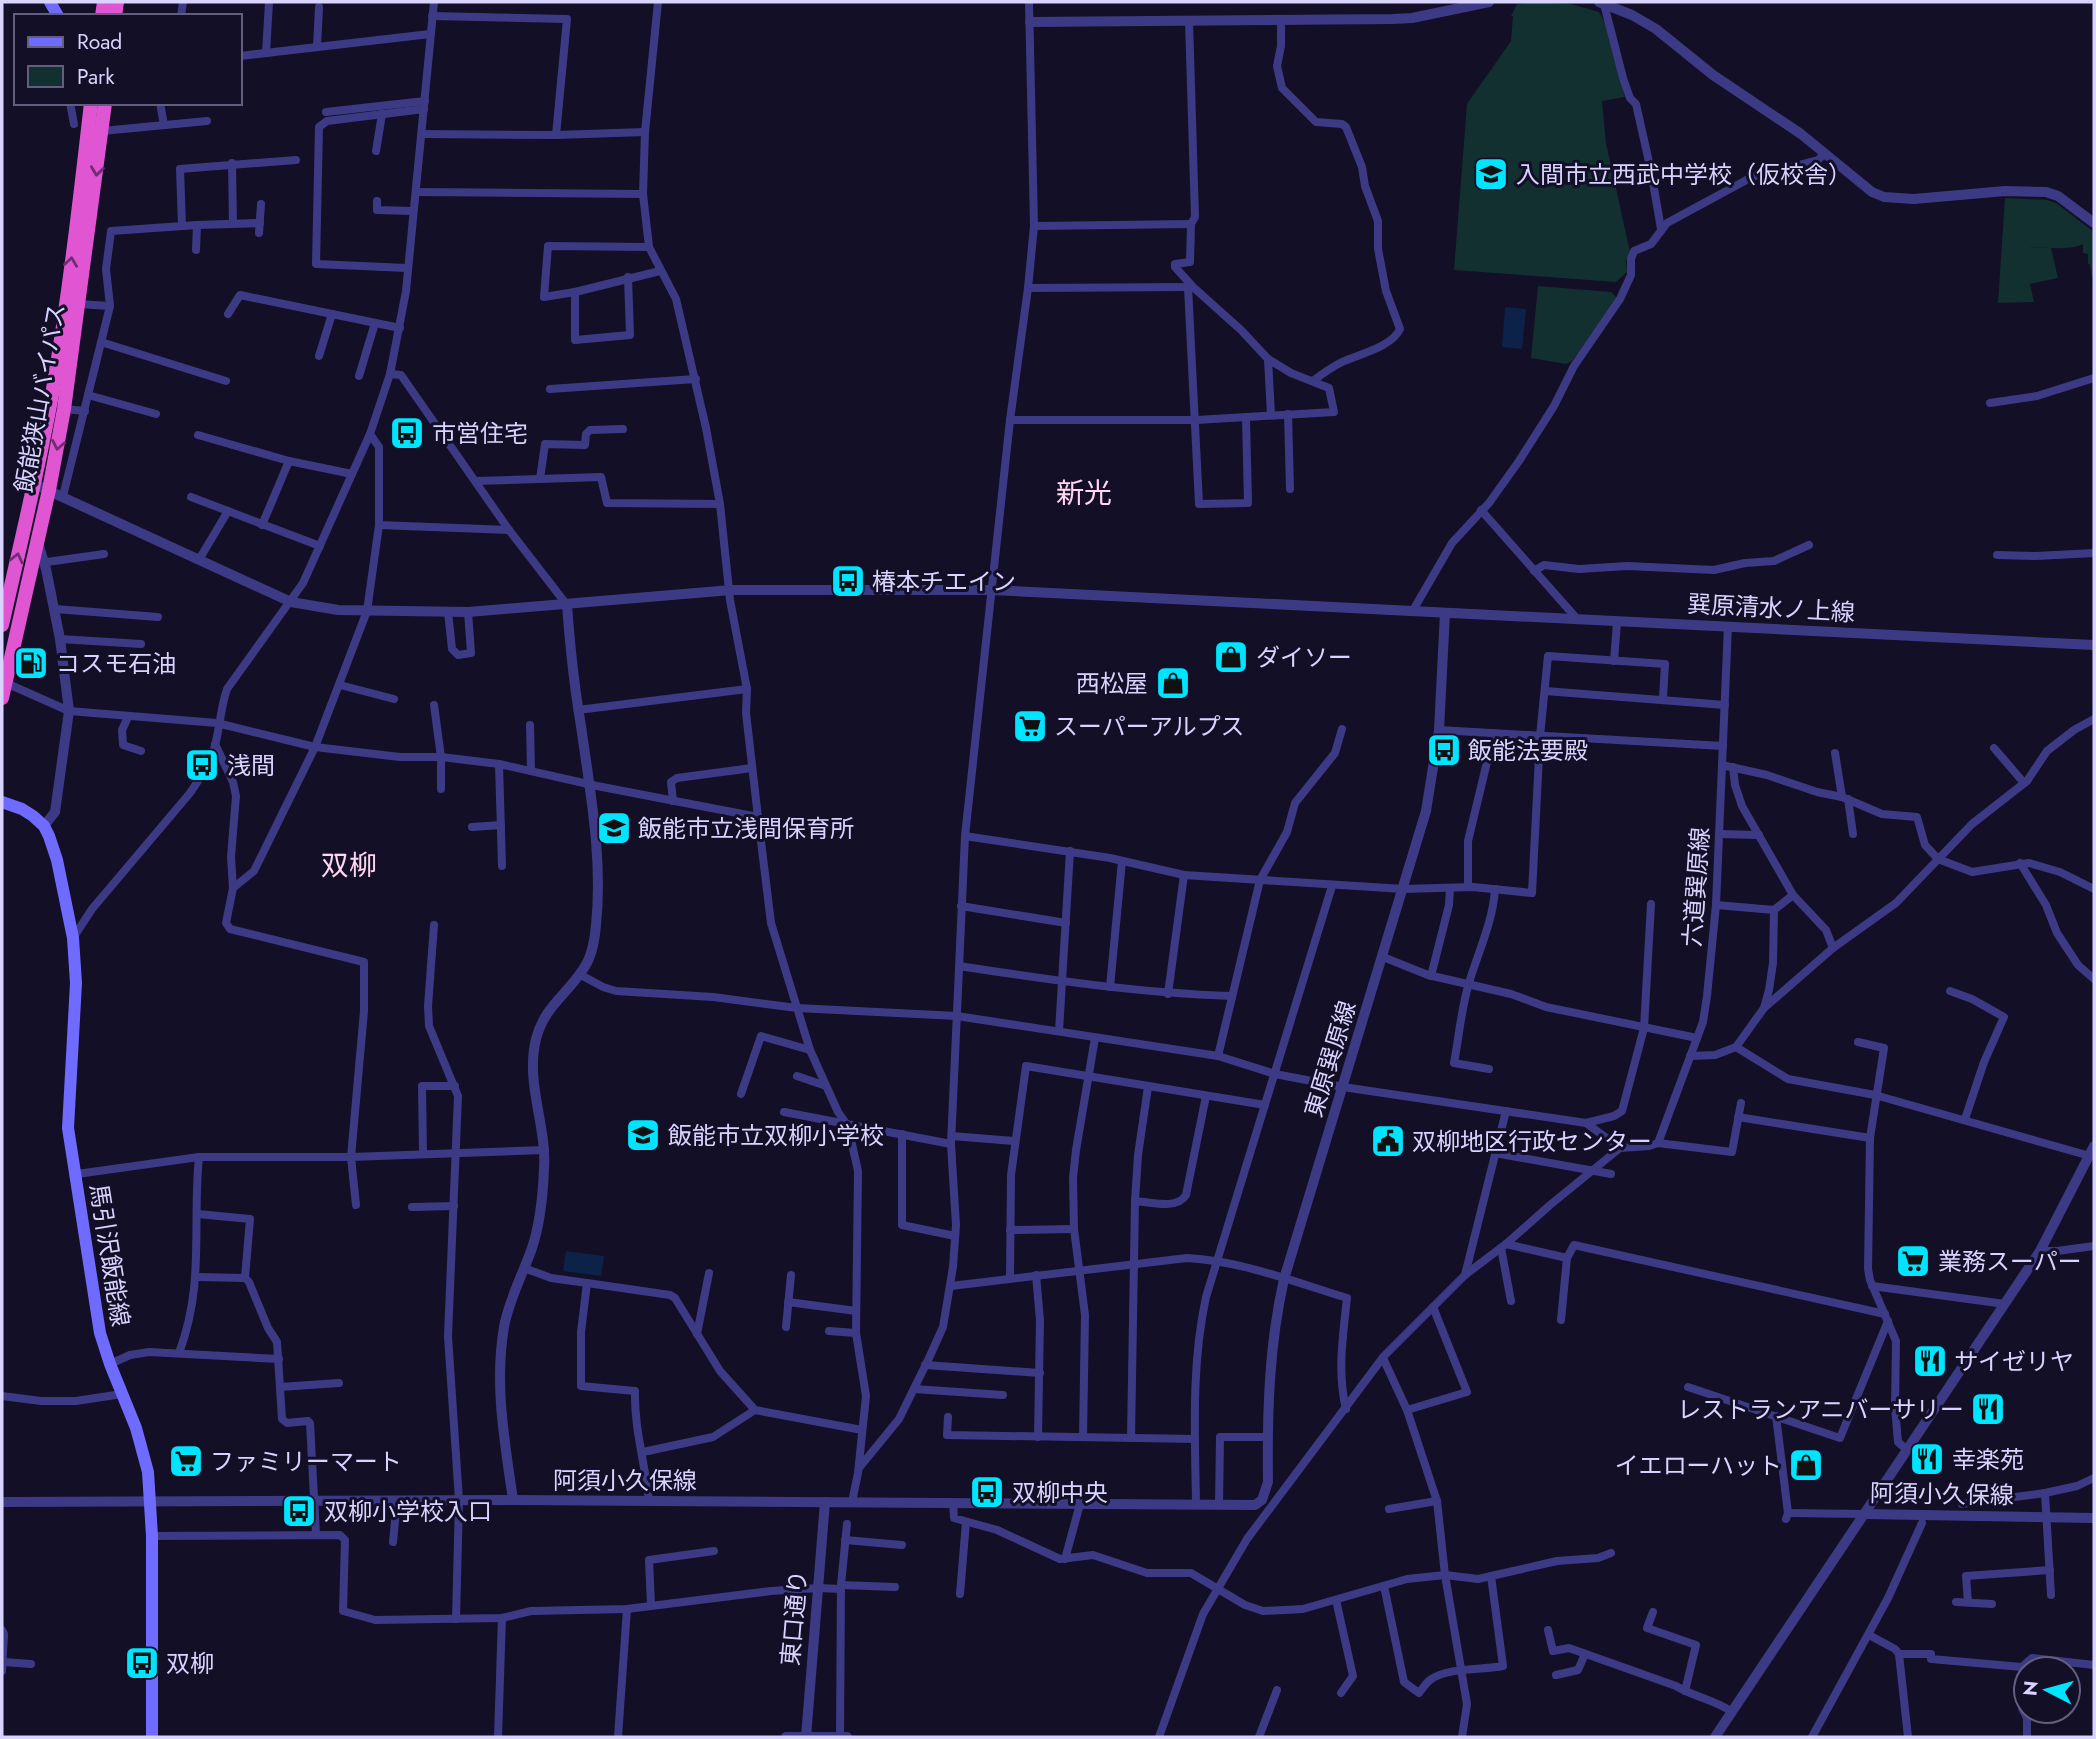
<svg xmlns="http://www.w3.org/2000/svg" width="2096" height="1739" font-family="Jost,'Noto Sans JP',sans-serif">
<rect width="100%" height="100%" fill="#130f26"/>
<g fill="#12302f">
<path d="M1534 2 1571 4 1599 12 1605 22 1625 97 1602 101 1606 143 1630 252 1626 261 1627 272 1616 282 1454 270 1467 104 1511 41 1513 16H1511L1517 4Z"/>
<path d="M2005 198 2047 200 2056 203 2094 232V276H2092L2090 264H2088V254L2083 253V244C2069 251 2046 247 2029 248H2051L2058 278 2030 284 2034 302 1998 303Z"/>
<path d="M1538 286 1611 292 1617 298 1572 361 1566 364 1531 358Z"/>
</g>
<g fill="#0c2248">
<path d="M1505 307 1526 309 1522 349 1502 347Z"/>
<path d="M566 1251 604 1256 601 1276 563 1271Z"/>
</g>
<g fill="none" stroke-linecap="round" stroke-linejoin="round">
<g stroke="#3d3a85" stroke-width="8">
<path d="M658 2 645 132 643 194 649 247 676 299 706 428 720 504 730 600 747 689 746 713 758 817"/>
<path d="M1604 4 1623 78 1630 98 1636 104 1651 171 1661 229"/>
<path d="M181 16 183 2"/>
<path d="M432 16 567 19 556 135"/>
<path d="M1281 20V46L1277 66 1282 88 1316 122 1342 124 1346 127 1362 167 1365 186 1378 221V249L1386 291 1400 329C1392 347 1359 354 1342 362 1332 367 1322 374 1313 381"/>
<path d="M317 47 319 7"/>
<path d="M266 53 269 2"/>
<path d="M240 56 430 34"/>
<path d="M70 103 74 124"/>
<path d="M160 103 164 125"/>
<path d="M326 112 425 101"/>
<path d="M102 131 207 121"/>
<path d="M422 134 556 135 645 132"/>
<path d="M376 151 382 114"/>
<path d="M232 163 233 223"/>
<path d="M416 192 643 194"/>
<path d="M377 201V210L413 211"/>
<path d="M182 226 180 169 296 160"/>
<path d="M1034 226 1191 224"/>
<path d="M259 233 261 204"/>
<path d="M649 247 548 246 544 297 575 292 660 271"/>
<path d="M196 250 197 225"/>
<path d="M407 268 316 264 319 127 327 121 424 109"/>
<path d="M1188 287 1199 504 1248 503 1246 418"/>
<path d="M1028 288 1190 287"/>
<path d="M575 292V340L630 335 628 277"/>
<path d="M79 304 110 306"/>
<path d="M228 314 240 295 400 328"/>
<path d="M101 342 226 381"/>
<path d="M319 356 332 314"/>
<path d="M1268 359 1271 415"/>
<path d="M390 374 401 375 509 530 567 605"/>
<path d="M359 376 375 323"/>
<path d="M550 389 696 379"/>
<path d="M88 395 156 414"/>
<path d="M1990 403 2037 396 2094 378"/>
<path d="M64 409 85 411"/>
<path d="M1288 414 1290 489"/>
<path d="M1010 420H1196L1334 412 1329 388 1291 373 1268 359 1241 330 1193 287 1175 267V264L1190 262 1191 224 1195 217 1189 21"/>
<path d="M198 435 289 461 352 474"/>
<path d="M540 479 545 444 585 445 586 434 590 430 623 429"/>
<path d="M476 481 601 477 607 503 720 504"/>
<path d="M63 496 110 306 106 269 111 231 197 225 260 223"/>
<path d="M191 497 320 546"/>
<path d="M1481 510 1578 620"/>
<path d="M262 525 289 461"/>
<path d="M379 525 509 530"/>
<path d="M1997 555 2036 556 2094 553"/>
<path d="M200 558 228 511"/>
<path d="M47 562 104 554"/>
<path d="M1534 571 1544 565 1579 569 1627 566 1714 570 1745 563 1774 561 1809 545"/>
<path d="M55 609 158 617"/>
<path d="M448 612 452 649 458 655 471 653 468 612"/>
<path d="M1412 612 1452 543 1489 503 1519 461 1554 406 1574 366 1620 299 1631 275V259L1634 251 1651 244 1667 223 1752 177 1818 160 1825 153"/>
<path d="M60 639 141 644"/>
<path d="M1614 661 1617 622"/>
<path d="M6 683 69 711 217 723 315 747 400 757H441L499 764 597 786 758 817 771 923 810 1050 838 1112 848 1126 858 1171 856 1333 866 1396 858 1473 852 1502"/>
<path d="M340 685 394 699"/>
<path d="M1545 691 1725 705"/>
<path d="M434 705 441 757V789"/>
<path d="M578 710 747 689"/>
<path d="M128 717 122 730 123 745 141 751"/>
<path d="M530 725 531 770"/>
<path d="M1439 730 1723 746"/>
<path d="M215 744 233 782 236 796 231 857 233 888 226 923 230 929 364 962V1011L351 1157 356 1205"/>
<path d="M1994 748 2024 783"/>
<path d="M1835 753 1842 797"/>
<path d="M499 764 502 866"/>
<path d="M1722 765 1767 775 1817 792 1842 797 1882 814 1917 817 1925 845 1938 859 1972 872 2029 863 2060 872 2094 889"/>
<path d="M1733 767 1735 785 1742 806 1793 895 1826 930 1833 948"/>
<path d="M1848 799 1853 834"/>
<path d="M673 801 671 782 677 778 752 768"/>
<path d="M472 827 501 825"/>
<path d="M1719 834 1759 835"/>
<path d="M965 836 1110 858 1184 875 1403 889 1473 887 1532 893 1540 736 1548 656 1665 664 1663 698"/>
<path d="M2020 863 2046 905 2057 933 2078 965 2094 979"/>
<path d="M1468 887V841L1494 733"/>
<path d="M233 888 254 871 315 747 367 611 379 525V447L370 434"/>
<path d="M1716 905 1774 910 1793 895"/>
<path d="M961 906 1066 923"/>
<path d="M434 925 428 1006 429 1026 458 1096 448 1336 459 1500 456 1619"/>
<path d="M73 938 92 909 190 793C199 780 209 765 214 749 220 729 220 709 227 689L303 583 370 434 390 374 406 291 434 2"/>
<path d="M1383 957 1428 975 1511 994 1546 1007 1697 1038"/>
<path d="M959 966C1050 980 1140 993 1232 996"/>
<path d="M579 974 603 987 616 991 713 997 797 1008 957 1016 1218 1056 1275 1074 1343 1087 1586 1123 1614 1116 1622 1111 1644 1028 1651 904"/>
<path d="M1431 976 1449 905 1450 888"/>
<path d="M1110 987 1122 861"/>
<path d="M1950 991 1972 999 2004 1017 1984 1062 1965 1119"/>
<path d="M1168 994 1184 875"/>
<path d="M1764 1008 1833 948 1896 903 1972 824 2027 781 2047 751 2074 730 2094 719"/>
<path d="M1059 1031 1070 851"/>
<path d="M1858 1042 1884 1048 1870 1138 1868 1269 1870 1280 1896 1341 1895 1407 1898 1442 1907 1450"/>
<path d="M1736 1047 1788 1079 1875 1095 2090 1156"/>
<path d="M1218 1056 1260 880 1287 832 1295 803 1335 753 1342 729"/>
<path d="M1690 1056 1715 1055 1736 1047 1764 1008 1769 990 1773 963 1774 910"/>
<path d="M1489 1069 1454 1063C1459 1037 1461 1009 1469 983 1478 952 1493 922 1495 889"/>
<path d="M797 1076 826 1086"/>
<path d="M741 1094 761 1036 810 1050"/>
<path d="M784 1112 951 1144"/>
<path d="M1738 1117 1870 1138"/>
<path d="M1586 1123 1620 1148"/>
<path d="M902 1134V1225L955 1236"/>
<path d="M952 1136 1014 1141"/>
<path d="M1658 1143 1703 1022 1707 996 1716 905 1728 626"/>
<path d="M423 1153 422 1086H455"/>
<path d="M1495 1153 1611 1174"/>
<path d="M77 1174 199 1157H351L545 1150"/>
<path d="M1135 1201C1150 1202 1177 1210 1186 1195L1206 1096"/>
<path d="M412 1207 454 1206"/>
<path d="M198 1214 250 1219 245 1278 249 1282 268 1328 277 1342 282 1419 287 1423 308 1421 310 1423 316 1534"/>
<path d="M1010 1230 1074 1229"/>
<path d="M1506 1244 1567 1258"/>
<path d="M1501 1248 1511 1301"/>
<path d="M2040 1251H2057L2094 1246"/>
<path d="M524 1268 551 1278 587 1283 581 1332V1386L635 1391C634 1428 645 1463 649 1501"/>
<path d="M1036 1275 1040 1320 1038 1437"/>
<path d="M1465 1275 1506 1111"/>
<path d="M197 1277 245 1278"/>
<path d="M1010 1277 1011 1175 1026 1066 1265 1105"/>
<path d="M587 1283 670 1295 675 1298 720 1371 755 1410 862 1430"/>
<path d="M951 1286 1187 1258C1242 1261 1295 1282 1347 1298 1343 1335 1337 1373 1346 1409"/>
<path d="M1872 1286 2005 1304"/>
<path d="M788 1302 856 1311"/>
<path d="M1561 1320 1567 1258 1574 1245 1885 1314"/>
<path d="M786 1327 791 1275"/>
<path d="M829 1331 856 1333"/>
<path d="M697 1334 709 1273"/>
<path d="M179 1353C205 1284 192 1226 199 1157"/>
<path d="M1383 1358 1407 1410 1437 1501 1445 1575 1467 1704 1462 1737"/>
<path d="M110 1364 130 1355 149 1352 279 1359"/>
<path d="M925 1365 1040 1373"/>
<path d="M280 1387 339 1383"/>
<path d="M1688 1387 1840 1438 1888 1321"/>
<path d="M914 1389 1003 1395"/>
<path d="M2 1396 41 1401H76L122 1394"/>
<path d="M1407 1410 1467 1392 1433 1307"/>
<path d="M1776 1416 1788 1513 1786 1519"/>
<path d="M948 1417 947 1435 1195 1439"/>
<path d="M1083 1437 1085 1315 1074 1229 1073 1178 1076 1150 1095 1038"/>
<path d="M1131 1438 1135 1201 1138 1155 1148 1087"/>
<path d="M643 1452 713 1437 755 1410"/>
<path d="M859 1468 899 1419 929 1358 943 1327 953 1267 956 1225 951 1144 965 836 1010 420 1028 288 1034 226 1029 2"/>
<path d="M2045 1493 2051 1595"/>
<path d="M953 1503 954 1518 997 1530 1060 1559 1093 1555 1147 1573H1191L1245 1605 1263 1611 1303 1609 1407 1579 1445 1575 1478 1579 1557 1561 1598 1558 1611 1553"/>
<path d="M1962 1504 2045 1493 2077 1486 2094 1478"/>
<path d="M1196 1505C1195 1435 1191 1366 1206 1297L1332 886"/>
<path d="M1219 1505 1220 1437H1268"/>
<path d="M1389 1509 1437 1501"/>
<path d="M1788 1513 1865 1514"/>
<path d="M152 1536 340 1535 345 1540 343 1611 375 1620 502 1618 531 1611 627 1609 771 1591 818 1588 841 1589"/>
<path d="M845 1540 902 1545"/>
<path d="M393 1542 397 1500"/>
<path d="M1065 1559 1080 1504"/>
<path d="M841 1585 895 1587"/>
<path d="M1384 1586 1404 1682 1419 1693C1422 1689 1426 1683 1430 1680 1447 1667 1483 1670 1503 1666L1491 1576"/>
<path d="M960 1594 966 1522"/>
<path d="M1336 1600 1353 1676 1341 1693"/>
<path d="M1956 1602 1992 1604"/>
<path d="M1968 1602 1966 1576 2050 1570"/>
<path d="M651 1605 649 1560 714 1551"/>
<path d="M1653 1612 1647 1628 1696 1645 1685 1691"/>
<path d="M2 1630 4 1634 2 1671"/>
<path d="M1548 1630 1553 1651 1569 1648 1676 1686C1694 1697 1715 1700 1732 1712"/>
<path d="M1869 1635 1895 1649 1899 1654 1908 1737"/>
<path d="M1899 1654H1931V1659L2022 1667"/>
<path d="M3 1662 31 1664"/>
<path d="M1556 1675 1578 1670 1585 1654"/>
<path d="M498 1737 502 1618"/>
<path d="M618 1737 627 1609"/>
<path d="M840 1737 841 1585 847 1524"/>
<path d="M1159 1737 1203 1614 1247 1539 1384 1356 1465 1275 1506 1244 1550 1205 1620 1148 1649 1146 1658 1143 1732 1152 1741 1103"/>
<path d="M1259 1737 1277 1690"/>
<path d="M1812 1737 1888 1598 1922 1523"/>
<path d="M2027 1737V1718L2022 1708V1667L2032 1658 2094 1665"/>
</g>
<g stroke="#3d3a85" stroke-width="10">
<path d="M1599 2 1632 15 1656 29 1713 75 1801 134 1872 192 1884 197 1914 199 2005 191 2046 192 2058 196 2094 223"/>
<path d="M1030 22 1393 19 1412 18 1489 2"/>
<path d="M34 484 291 602 338 610 468 612 731 590H992L2094 645"/>
<path d="M38 543 46 569 60 639 69 711 55 812 44 826"/>
<path d="M513 1500C505 1443 494 1385 504 1327 509 1299 523 1274 532 1248 540 1224 543 1194 544 1169 547 1125 525 1083 536 1039 545 1003 573 991 588 961 593 950 595 937 596 925 603 859 590 791 581 726 574 685 570 646 567 605"/>
<path d="M2 1502 513 1500 1255 1505 1262 1500 1268 1482C1267 1413 1269 1346 1284 1279L1426 811 1439 730 1445 613"/>
<path d="M1865 1514 2094 1518"/>
<path d="M786 1737H847"/>
<path d="M806 1737 825 1502"/>
<path d="M1715 1737 2040 1251 2094 1146"/>
</g>
<g stroke="#6f6bff" stroke-width="12">
<path d="M50 2 58 16"/>
<path d="M2 802 22 809 33 816 44 826 49 836 57 860 73 938 76 983 68 1128 100 1333 110 1364 136 1428 148 1472 152 1536V1737"/>
</g>
<g stroke="#e055d1" stroke-width="14">
<path d="M102 16 104 2"/>
<path d="M115 16 117 2"/>
<path d="M2 625C20 546 39 468 53 389 69 295 80 199 91 103"/>
<path d="M2 698 49 490 64 409 105 103"/>
</g>
</g>
<defs><path id="oneway-chevron" d="M-2-3.5L2.5 0L-2 3.5" fill="none" stroke-width="1.6" stroke-linecap="round" stroke-linejoin="round" transform="scale(1.75)"/></defs>
<g stroke="#6f2e73">
<use href="#oneway-chevron" transform="translate(97 171) rotate(97)"/>
<use href="#oneway-chevron" transform="translate(71 262) rotate(-82)"/>
<use href="#oneway-chevron" transform="translate(58 445) rotate(101)"/>
<use href="#oneway-chevron" transform="translate(17 558) rotate(-77)"/>
</g>
<defs>
<g id="school-square" transform="scale(1.75)"><rect x="-9" y="-9" width="18" height="18" rx="4" fill="#00e5ff" stroke="#130f26"/><path d="M0-5L7-2L0 1L-7-2ZM-4 1L0 2.5L4 1V4Q0 6-4 4Z" fill="#111"/></g>
<g id="bus-square" transform="scale(1.75)"><rect x="-9" y="-9" width="18" height="18" rx="4" fill="#00e5ff" stroke="#130f26"/><path d="M-5-6H5V4H4V6H2V4H-2V6H-4V4H-5ZM-3.5-4V0h7V-4ZM-3.5 1.2v1.5H-2V1.2ZM2 1.2v1.5H3.5V1.2Z" fill="#111"/></g>
<g id="shop-square" transform="scale(1.75)"><rect x="-9" y="-9" width="18" height="18" rx="4" fill="#00e5ff" stroke="#130f26"/><path d="M-5-2.5h2.3a2.7 3.5 0 0 1 5.4 0H5L5.5 6h-11ZM-1.5-2.5h3a1.5 2.3 0 0 0-3 0Z" fill="#111"/></g>
<g id="fuel-square" transform="scale(1.75)"><rect x="-9" y="-9" width="18" height="18" rx="4" fill="#00e5ff" stroke="#130f26"/><path d="M-5.5-6h7V0h2V4h1.3V-2.5L3-4.5l.8-.8L6-3V5H2.5V1h-1V6h-7ZM-4.2-4.7v3.2H.2V-4.7Z" fill="#111"/></g>
<g id="supermarket-square" transform="scale(1.75)"><rect x="-9" y="-9" width="18" height="18" rx="4" fill="#00e5ff" stroke="#130f26"/><path d="M-6-5.5h2.5l.6 2H6L4.5 2H-2.5L-4.4-4H-6ZM-1.5 3.2a1.3 1.3 0 1 0 .1 0ZM3 3.2a1.3 1.3 0 1 0 .1 0Z" fill="#111"/></g>
<g id="civic-square" transform="scale(1.75)"><rect x="-9" y="-9" width="18" height="18" rx="4" fill="#00e5ff" stroke="#130f26"/><path d="M-.6-6.5H3V-4.5H.6V-3L4-1V1h2V6H-6V1h2V-1L-.6-3ZM-1.2 2.5V6h2.4V2.5Z" fill="#111"/></g>
<g id="restaurant-square" transform="scale(1.75)"><rect x="-9" y="-9" width="18" height="18" rx="4" fill="#00e5ff" stroke="#130f26"/><path d="M-5-6h1v4h1v-4h1v4h1v-4h1v5L-1.5 .5V6h-2V.5L-5-1ZM5-6V6H3V1.5H1.5Q1.5-4 5-6Z" fill="#111"/></g>
</defs>
<g fill-rule="evenodd">
<use href="#school-square" x="1491" y="174"/>
<use href="#bus-square" x="407" y="433"/>
<use href="#bus-square" x="848" y="581"/>
<use href="#shop-square" x="1231" y="657"/>
<use href="#fuel-square" x="31" y="663"/>
<use href="#shop-square" x="1173" y="683"/>
<use href="#supermarket-square" x="1030" y="726"/>
<use href="#bus-square" x="1444" y="750"/>
<use href="#bus-square" x="202" y="765"/>
<use href="#school-square" x="614" y="828"/>
<use href="#school-square" x="643" y="1135"/>
<use href="#civic-square" x="1388" y="1141"/>
<use href="#supermarket-square" x="1913" y="1261"/>
<use href="#restaurant-square" x="1930" y="1361"/>
<use href="#restaurant-square" x="1988" y="1409"/>
<use href="#restaurant-square" x="1927" y="1459"/>
<use href="#supermarket-square" x="186" y="1461"/>
<use href="#shop-square" x="1806" y="1465"/>
<use href="#bus-square" x="987" y="1492"/>
<use href="#bus-square" x="299" y="1511"/>
<use href="#bus-square" x="142" y="1663"/>
</g>
<g text-anchor="middle" dominant-baseline="central" stroke-width="6" stroke-linejoin="round" paint-order="stroke">
<g font-size="24" fill="#d9d4ff" stroke="#130f26" text-anchor="start">
<text x="1516" y="174">入間市立西武中学校（仮校舎）</text>
<text x="432" y="433">市営住宅</text>
<text x="872" y="581">椿本チエイン</text>
<text x="1256" y="657">ダイソー</text>
<text x="56" y="663">コスモ石油</text>
<text x="1148" y="683" text-anchor="end">西松屋</text>
<text x="1054" y="726">スーパーアルプス</text>
<text x="1468" y="750">飯能法要殿</text>
<text x="227" y="765">浅間</text>
<text x="638" y="828">飯能市立浅間保育所</text>
<text x="668" y="1135">飯能市立双柳小学校</text>
<text x="1412" y="1141">双柳地区行政センター</text>
<text x="1938" y="1261">業務スーパー</text>
<text x="1954" y="1361">サイゼリヤ</text>
<text x="1964" y="1409" text-anchor="end">レストランアニバーサリー</text>
<text x="1952" y="1459">幸楽苑</text>
<text x="210" y="1461">ファミリーマート</text>
<text x="1782" y="1465" text-anchor="end">イエローハット</text>
<text x="1012" y="1492">双柳中央</text>
<text x="324" y="1511">双柳小学校入口</text>
<text x="166" y="1663">双柳</text>
</g>
<g font-size="24" fill="#d9d4ff" stroke="#130f26">
<text transform="translate(40 398) rotate(-80)">飯能狭山バイパス</text>
<text transform="translate(1771 608) rotate(3)">巽原清水ノ上線</text>
<text transform="translate(1696 887) rotate(-86)">六道巽原線</text>
<text transform="translate(1330 1059) rotate(-73)">東原巽原線</text>
<text transform="translate(110 1255) rotate(81)">馬引沢飯能線</text>
<text x="625" y="1480">阿須小久保線</text>
<text transform="translate(1942 1494) rotate(1)">阿須小久保線</text>
<text transform="translate(794 1618) rotate(-85)">東口通り</text>
</g>
<g font-size="28" fill="#ffd6f0" stroke="#130f26">
<text x="1084" y="493">新光</text>
<text x="349" y="865">双柳</text>
</g>
</g>
<rect width="2096" height="1739" fill="none" stroke="#d9d4ff" stroke-width="7"/>
<rect x="14" y="14" width="228" height="91" fill="#130f26" stroke="#625e7d" stroke-width="2"/>
<rect x="28" y="37" width="35" height="10" fill="#6f6bff" stroke="#625e7d" stroke-width="2"/>
<text x="77" y="49" font-size="21" fill="#d9d4ff">Road</text>
<rect x="28" y="66" width="35" height="21" fill="#12302f" stroke="#625e7d" stroke-width="2"/>
<text x="77" y="84" font-size="21" fill="#d9d4ff">Park</text>
<g transform="translate(2047 1690) rotate(276)"><circle r="33" fill="#130f26" stroke="#625e7d" stroke-width="2"/>
<path d="M0-5L12 26L0 18L-12 26Z" fill="#00e5ff"/>
<text y="-10" font-size="19" font-weight="bold" text-anchor="middle" fill="#d9d4ff">N</text>
</g>
</svg>
